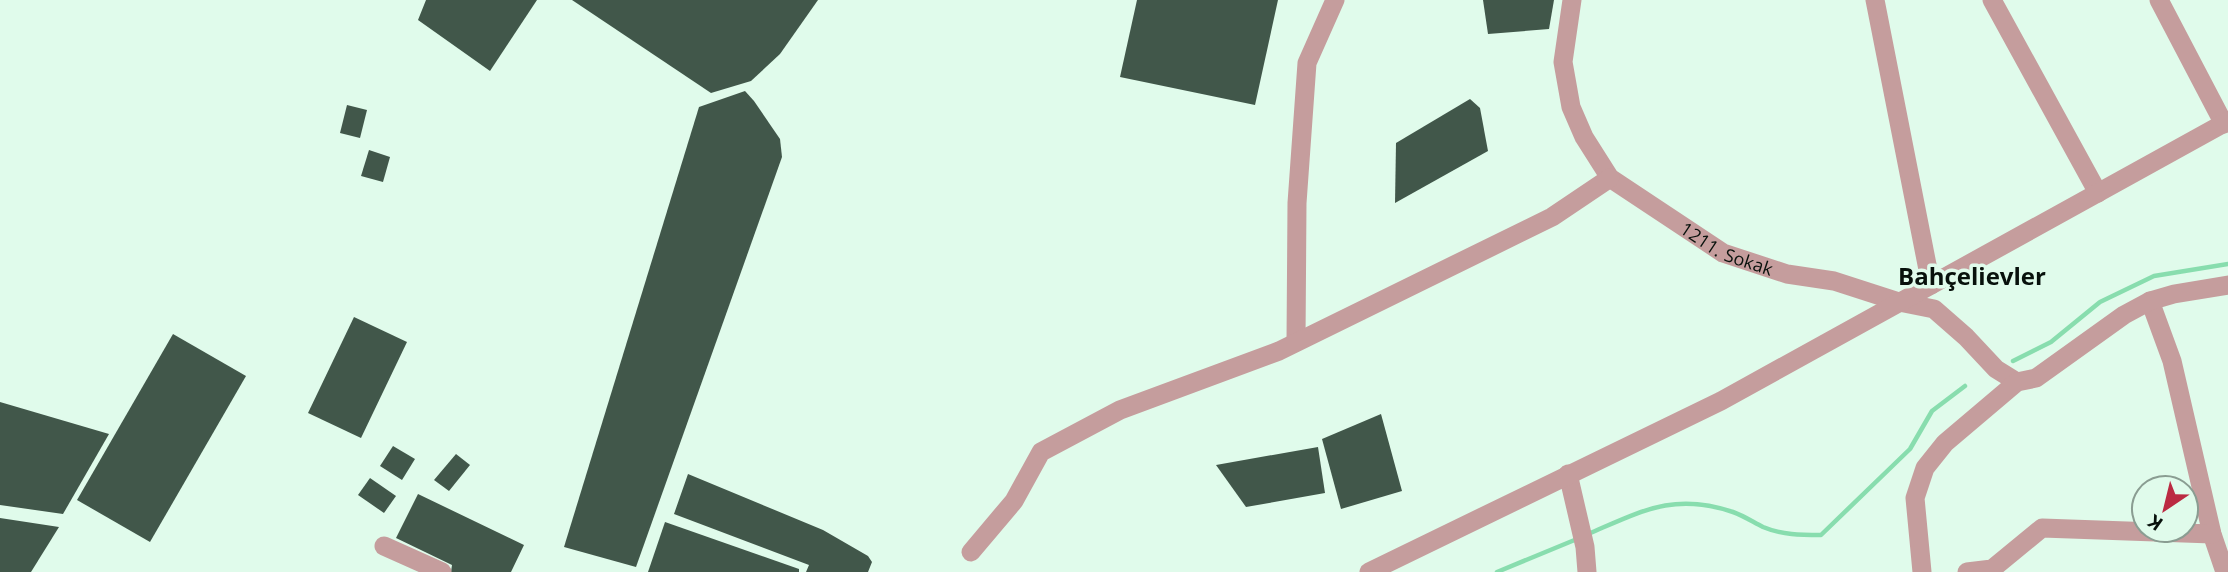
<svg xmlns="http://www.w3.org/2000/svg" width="2228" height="572" font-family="'Open Sans',sans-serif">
<rect width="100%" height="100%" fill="#e0fbeb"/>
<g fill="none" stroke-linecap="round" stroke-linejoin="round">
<g stroke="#88ddae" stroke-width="4.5">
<path d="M2013 361 2051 342 2100 302 2154 276 2228 264"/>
<path d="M1588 534C1642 511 1674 492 1733 512 1744 516 1753 522 1763 527 1782 535 1801 535 1821 535L1910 449 1932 411 1965 386"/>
<path d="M1497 572 1577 539"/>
</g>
</g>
<g fill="#41574a">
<path d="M426 0H537L490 71 418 20Z"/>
<path d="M572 0H818L780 54 751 81 711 93Z"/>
<path d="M1137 0H1278L1255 105 1120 77Z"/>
<path d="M1483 0H1554L1549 29 1488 34Z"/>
<path d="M745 91 754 101 780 139 782 157 636 567 564 547 699 107Z"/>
<path d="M1470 99 1480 108 1488 151 1395 203 1396 143Z"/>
<path d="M347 105 367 110 360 138 340 133Z"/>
<path d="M369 150 390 157 383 182 361 176Z"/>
<path d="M354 317 407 342 361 438 308 413Z"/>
<path d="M173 334 246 376 150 542 77 500Z"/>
<path d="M0 402 109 434 63 514 0 505Z"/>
<path d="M1381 414 1402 491 1341 509 1322 439Z"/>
<path d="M393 446 415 459 402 480 380 466Z"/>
<path d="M1318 447 1325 493 1246 507 1216 465Z"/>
<path d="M456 454 470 465 449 491 434 480Z"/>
<path d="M688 474 823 530 868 556 872 562 868 572H806L809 565 674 514Z"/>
<path d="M370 478 396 496 384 513 358 495Z"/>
<path d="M418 494 524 545 511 572H451L452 565 396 538Z"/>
<path d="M0 518 59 527 31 572H0Z"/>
<path d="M665 522 799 569V572H648Z"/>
</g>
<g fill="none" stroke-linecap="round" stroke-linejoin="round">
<g stroke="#c59d9d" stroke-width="19">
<path id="s1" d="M1572 0 1563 62 1571 107 1584 137 1610 178 1723 253 1787 274 1834 281 1899 302 1934 309 1966 337 1996 369 2017 382"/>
<path d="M1875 0 1931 285"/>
<path d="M1992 0 2098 193"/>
<path d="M2159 0 2224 124"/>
<path d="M2150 301 2172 361 2212 534 2225 572"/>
<path d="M1296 342 1297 203 1307 63 1335 0"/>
<path d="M1568 474 1585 547 1587 572"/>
<path d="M384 546 442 572"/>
<path d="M971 552 1014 501 1041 452 1120 410 1279 351 1552 217 1610 178"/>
<path d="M1369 572 1721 401 2228 121"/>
<path d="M1922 572 1915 498 1925 468 1945 443 2017 382 2036 378 2124 315 2150 301 2174 294 2228 285"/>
<path d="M1967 572 1992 569 2042 528 2212 534"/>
</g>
</g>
<g text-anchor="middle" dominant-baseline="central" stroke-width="7" stroke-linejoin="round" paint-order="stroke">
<g font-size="18" fill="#08110c" stroke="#e0fbeb">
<text stroke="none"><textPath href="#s1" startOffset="327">1211. Sokak</textPath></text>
</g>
<g font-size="24" font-weight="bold" fill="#08110c" stroke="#e0fbeb">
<text x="1972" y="275">Bahçelievler</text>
</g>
</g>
<g transform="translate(2165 509) rotate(215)"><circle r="33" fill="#e0fbeb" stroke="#8a9d92" stroke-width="2"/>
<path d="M0-5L12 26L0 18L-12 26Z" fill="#bb2a42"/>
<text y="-10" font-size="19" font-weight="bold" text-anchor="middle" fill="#08110c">K</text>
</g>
</svg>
